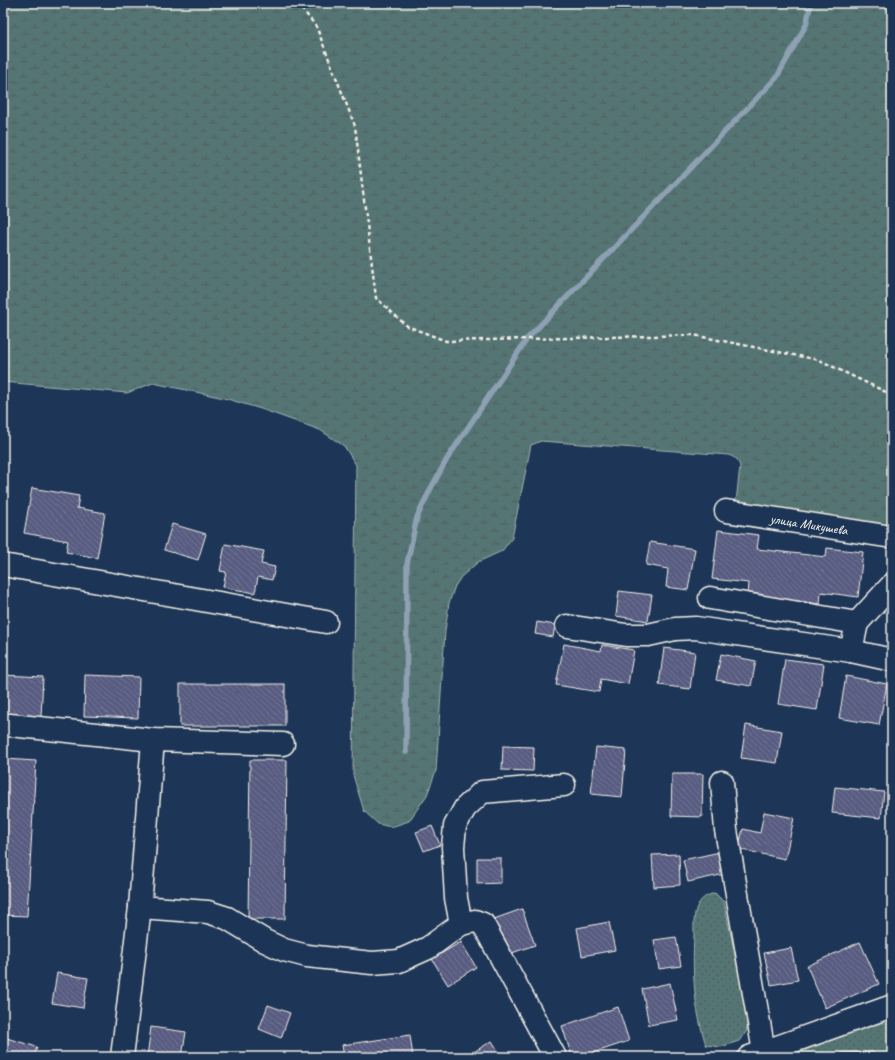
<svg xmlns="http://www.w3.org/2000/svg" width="895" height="1060" font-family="Caveat,sans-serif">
<defs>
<pattern id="grass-dots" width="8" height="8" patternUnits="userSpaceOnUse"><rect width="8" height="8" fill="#557574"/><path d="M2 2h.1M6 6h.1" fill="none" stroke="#4f5e5d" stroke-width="1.8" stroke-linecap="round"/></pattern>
<pattern id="wetland-marsh" width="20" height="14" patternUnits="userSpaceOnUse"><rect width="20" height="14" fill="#557574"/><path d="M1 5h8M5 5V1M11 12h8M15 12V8" fill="none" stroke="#4f5e5d"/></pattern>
<pattern id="building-back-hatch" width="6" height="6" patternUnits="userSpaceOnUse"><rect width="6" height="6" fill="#585c81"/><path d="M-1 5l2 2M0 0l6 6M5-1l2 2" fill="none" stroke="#717493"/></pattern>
</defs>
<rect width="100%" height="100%" fill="#1d3557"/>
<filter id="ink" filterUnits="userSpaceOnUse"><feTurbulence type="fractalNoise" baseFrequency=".025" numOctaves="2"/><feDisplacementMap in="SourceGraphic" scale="8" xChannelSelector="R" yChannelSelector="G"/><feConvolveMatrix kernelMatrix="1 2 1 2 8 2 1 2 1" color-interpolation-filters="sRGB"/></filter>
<g filter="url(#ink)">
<g fill="url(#grass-dots)" stroke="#a4b3ae">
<path d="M715 893 724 902 747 1013V1031L739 1041 721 1047 706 1045C694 1007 692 974 694 935 694 926 693 913 698 905 702 897 708 895 715 893Z"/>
<path d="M892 1013V1057H802L803 1051 812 1042Z"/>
</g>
<path fill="url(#wetland-marsh)" stroke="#a4b3ae" d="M3 3H892V538L736 502 740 466 737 459 729 455 541 441 531 445 512 538 502 551 478 562 461 577 455 586 449 603 445 631 436 771 427 795 409 821 391 827 378 824 364 811 353 775 356 465 344 446 320 430 261 409 224 398 153 383 127 393 3 382Z"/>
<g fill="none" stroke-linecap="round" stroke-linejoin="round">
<path stroke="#8da1b3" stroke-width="5.5" d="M406 752 407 564 417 517 430 490 447 459 527 339 777 77 806 25 811 3"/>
</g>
<g fill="url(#building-back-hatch)" stroke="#f4f1e8">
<path d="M32 488 79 496 77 508 105 513 97 558 66 552 68 541 24 533Z"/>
<path d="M172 524 206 534 198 560 164 550Z"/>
<path d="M718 530 759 535 757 549 826 557 827 548 863 552 858 597 821 592 820 604 748 595 749 583 712 579Z"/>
<path d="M650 542 695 549 688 590 666 587 668 569 646 565Z"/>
<path d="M225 544 264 551 261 564 275 567 272 580 258 577 255 593 223 587 226 572 220 571Z"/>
<path d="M619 591 652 595 648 621 616 616Z"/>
<path d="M537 622 555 625 553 637 535 634Z"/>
<path d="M564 644 601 651 602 645 634 650 628 684 601 679 599 692 556 685Z"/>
<path d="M664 648 695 652 690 689 659 685Z"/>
<path d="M721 654 756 661 751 686 716 680Z"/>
<path d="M785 659 824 664 817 710 778 704Z"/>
<path d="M3 675 43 677 41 717 3 715Z"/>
<path d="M85 675 139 677 138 718 84 716Z"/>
<path d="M846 676 887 684 879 725 839 718Z"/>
<rect x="180" y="684" width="105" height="42"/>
<path d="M746 725 782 731 777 763 741 758Z"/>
<path d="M503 746 534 747 533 771 502 770Z"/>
<path d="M596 747 626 750 622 797 591 794Z"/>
<path d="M5 759 36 761 27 916 3 915V792Z"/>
<path d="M250 760H287L285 919H248Z"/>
<path d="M672 774H703L702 817 671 816Z"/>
<path d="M835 787 884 792 881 818 832 813Z"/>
<path d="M764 812 794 818 785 859 738 849 743 829 760 833Z"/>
<path d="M432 826 440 845 424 851 416 832Z"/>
<path d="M720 852 725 874 688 882 683 860Z"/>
<path d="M679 854 680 885 654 887 652 855Z"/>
<path d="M477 858H501V883L477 884Z"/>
<path d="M522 909 535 945 506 955 494 919Z"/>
<path d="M609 922 615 950 582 956 577 928Z"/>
<path d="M676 937 681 966 659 969 654 940Z"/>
<path d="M461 942 476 967 448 985 432 959Z"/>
<path d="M860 942 879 984 825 1008 807 966Z"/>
<path d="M791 948 798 980 771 985 764 953Z"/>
<path d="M57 973 88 978 83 1008 52 1003Z"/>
<path d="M670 983 678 1020 649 1025 642 989Z"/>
<path d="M268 1005 290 1013 281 1038 259 1029Z"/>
<path d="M618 1007 629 1041 581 1057H572L562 1026Z"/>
<path d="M151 1027 186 1032 182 1057H147Z"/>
<path d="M410 1035 413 1057H344L342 1045Z"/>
<path d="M3 1037 37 1047 34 1057H3Z"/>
<path d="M492 1041 502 1057H474L472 1053Z"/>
<path d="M873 1052 874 1057H843L842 1053Z"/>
</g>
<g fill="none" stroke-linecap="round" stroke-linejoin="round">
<g stroke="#f4f1e8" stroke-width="25">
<g id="minor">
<path id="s1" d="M726 511 892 537"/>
<path d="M3 565 326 622"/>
<path d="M710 598 857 623 851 651"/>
<path d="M857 623 892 585"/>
<path d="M567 626 626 635H648L675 629 696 628 851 651 892 660"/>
<path d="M3 726 10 725 153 740 283 744"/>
<path d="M722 782 726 830 764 1052"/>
<path d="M140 907 208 912 227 918 265 941 284 950 307 956 372 963 399 961 428 948 461 924 475 921 483 924 555 1057"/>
<path d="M461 924 456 898 453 847 455 826 465 808 482 792 564 785"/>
<path d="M122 1057 140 907 153 740"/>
<path d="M749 1057 892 1006"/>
</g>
</g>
<path stroke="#f4f1e8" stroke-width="2.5" stroke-dasharray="4 3" stroke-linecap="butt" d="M297 3 316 26 355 126 376 298 407 326 446 341 693 335 819 360 892 395"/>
<use href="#minor" stroke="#1d3557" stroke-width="22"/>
</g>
</g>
<g text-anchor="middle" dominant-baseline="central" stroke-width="3.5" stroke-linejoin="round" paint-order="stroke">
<g font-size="14" fill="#f4f1e8" stroke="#1d3557">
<text stroke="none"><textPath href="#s1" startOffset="84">улица Микушева</textPath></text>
</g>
</g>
<rect width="895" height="1060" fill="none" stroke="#1d3557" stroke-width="16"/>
<rect x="8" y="8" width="879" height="1044" fill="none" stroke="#f4f1e8" stroke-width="1.5" filter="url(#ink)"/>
</svg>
